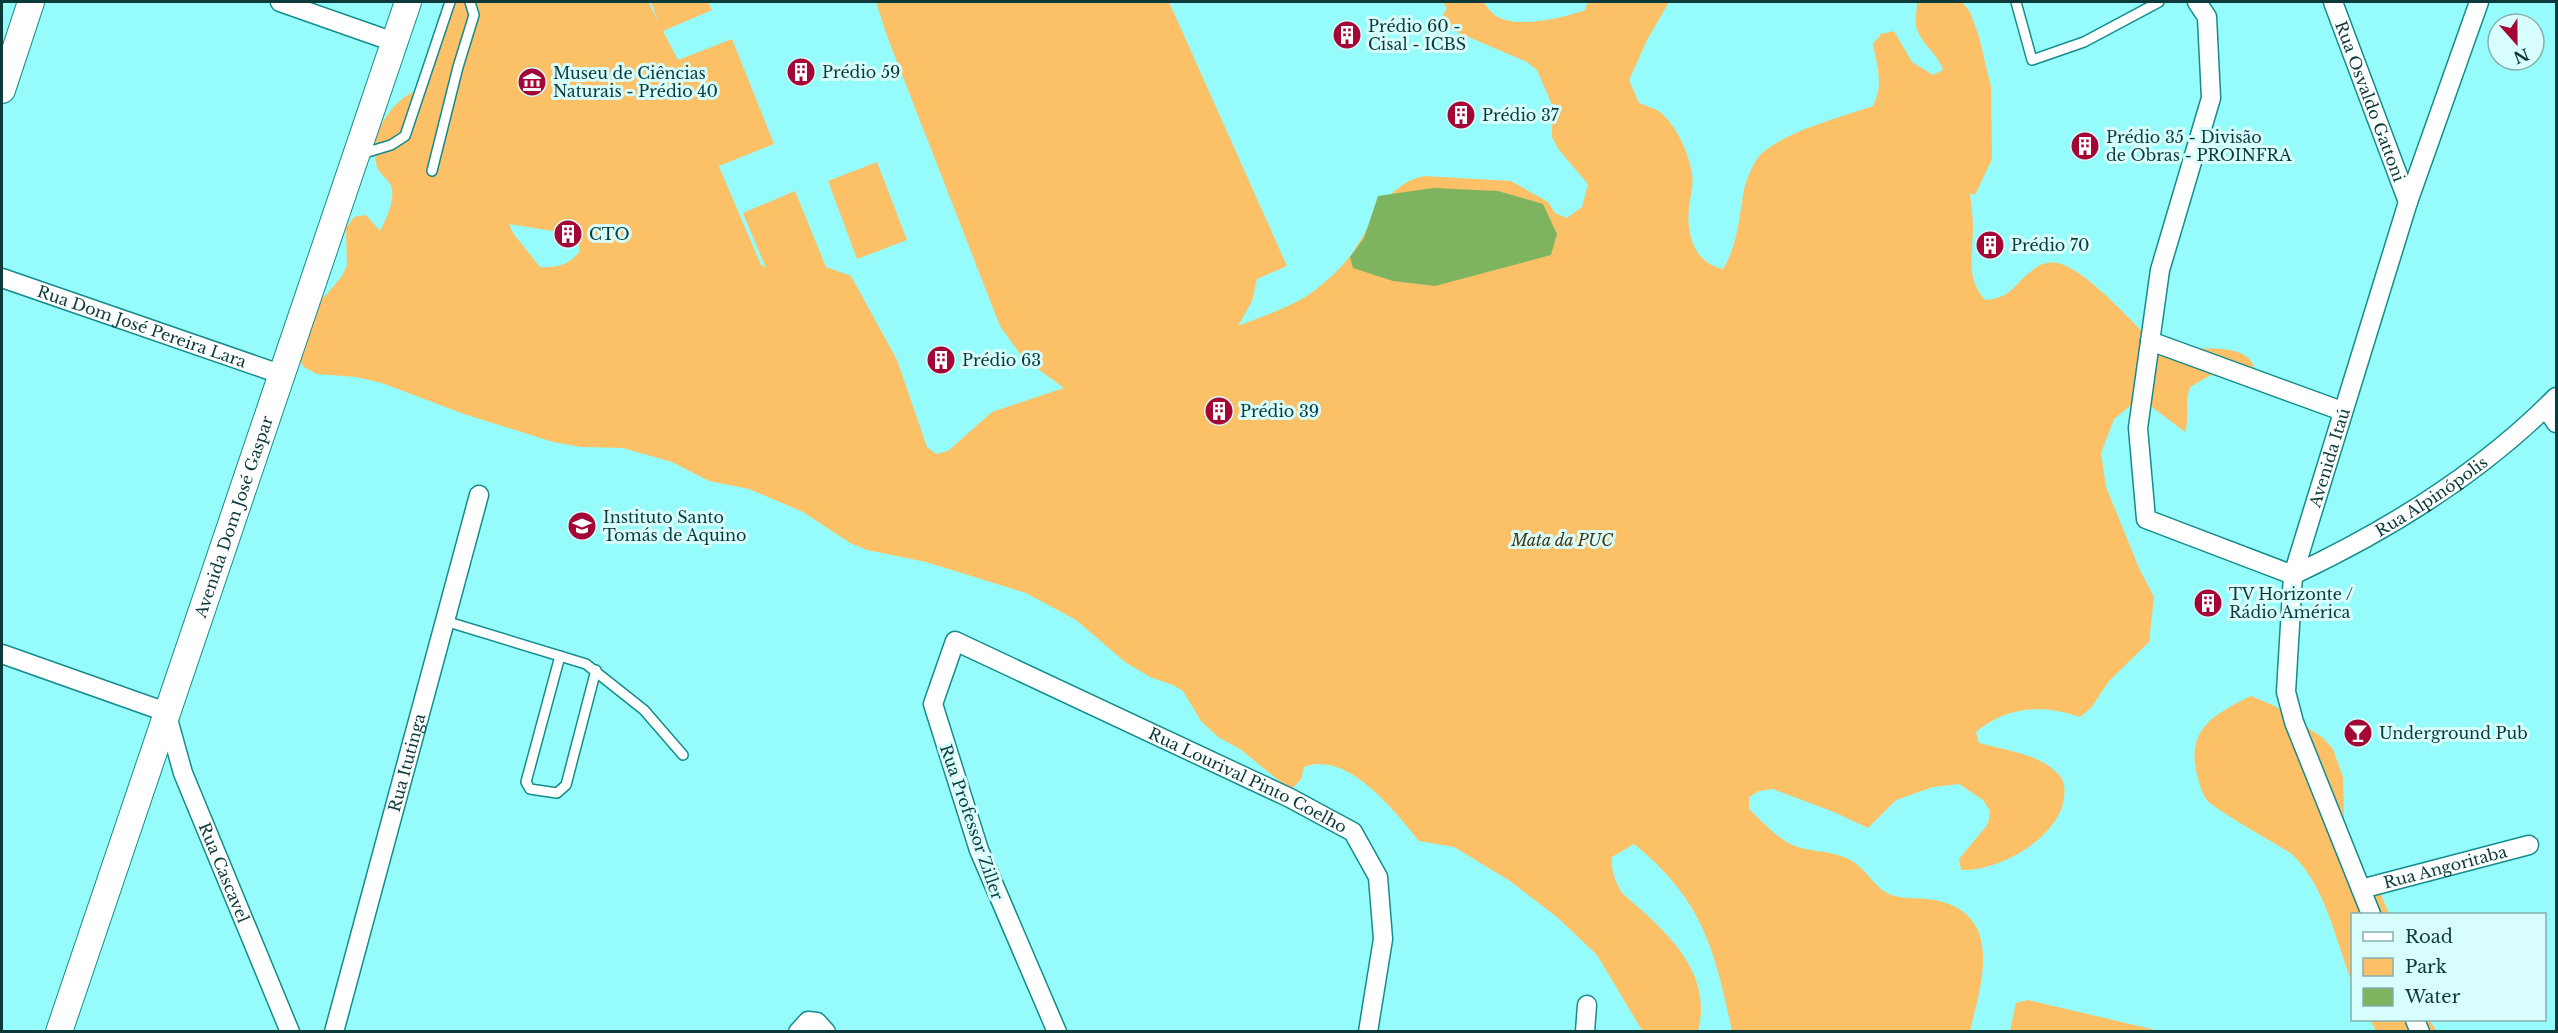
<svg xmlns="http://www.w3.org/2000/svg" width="2558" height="1033" font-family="'Libre Baskerville',serif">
<rect width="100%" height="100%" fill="#96fcfb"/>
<g fill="#fcc067" fill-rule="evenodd">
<path d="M455 2H648L658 21 651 2H708L712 10 663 31 678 60 732 39 774 144 719 166 714 155 761 265 766 268 743 213 795 191 826 267 851 276 897 360 927 447 936 454 948 451 992 412 1064 388 1023 358 1000 326 887 36 876 2H1169L1287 266 1257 279 1252 301 1238 326C1263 316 1292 307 1314 291 1326 282 1342 267 1351 255 1372 226 1384 184 1424 176L1511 181 1548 202 1555 213 1567 218 1582 207 1588 184 1559 150 1552 137V105L1537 70 1527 62 1438 24 1447 8 1443 2H1483C1487 6 1491 13 1496 16 1516 29 1564 18 1585 10L1588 2H1669L1647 40 1629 80 1639 103C1645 106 1655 108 1660 112 1677 126 1689 154 1692 174 1694 184 1690 197 1689 207 1686 234 1694 263 1723 269 1738 245 1739 217 1744 190 1746 180 1755 159 1762 153 1787 131 1841 117 1873 106 1884 85 1877 66 1873 44L1881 34 1894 31 1912 62 1933 75 1943 70C1938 53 1920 44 1916 26 1915 19 1917 10 1917 2H1962L1970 12 1979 37 1991 87 1992 159 1975 195 1970 193C1971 204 1973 216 1973 227 1973 254 1965 277 1985 300 2013 298 2014 283 2034 269 2041 263 2052 261 2061 264 2090 273 2139 329 2162 352 2191 350 2265 336 2254 383L2211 375 2190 387C2184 403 2190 417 2185 432L2148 404 2134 403 2114 419 2101 453 2106 487 2139 568 2154 597 2149 642 2109 681 2091 708 2080 717C2044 704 2007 706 1976 732L1979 743C2004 750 2042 754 2060 776 2065 783 2065 790 2064 798 2059 838 1998 872 1961 870L1959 859 1988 824 1990 811 1983 800 1959 784 1933 787 1896 800 1868 828 1834 812 1773 789 1759 791 1749 797V809C1763 822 1777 839 1795 846 1814 853 1834 850 1852 861 1866 869 1875 888 1889 894 1900 900 1925 897 1939 901 2004 917 1981 985 1970 1031H1732C1715 949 1702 899 1634 844L1612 857C1611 872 1615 880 1622 893 1663 929 1714 970 1698 1031L1643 1032 1597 955 1558 918 1510 881 1454 847 1419 841C1395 811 1347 750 1304 767L1301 779 1293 788 1282 783 1240 749 1218 737 1201 721 1183 691 1173 685 1150 677 1125 662 1076 620 1026 593 926 562 867 550 850 543 803 512 749 489 709 481 672 462 623 448 581 447 553 442 464 414 382 383 356 377 317 374 304 367 297 358 308 311 327 294 342 276 347 265 346 228 354 217 366 215 380 231C386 220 396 199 391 186 389 179 380 175 377 167 367 135 392 99 421 88L424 96ZM509 224 571 234 577 239 580 251C569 265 558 268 540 267L513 233Z"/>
<path d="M877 162 907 240 857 259 828 181Z"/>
<path d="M2251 696 2275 706 2323 738 2333 749 2343 777 2344 819 2349 848 2362 874 2380 892 2389 914H2352V983C2336 940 2325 886 2292 854 2277 844 2213 809 2206 799 2200 789 2197 776 2195 764 2190 725 2221 711 2251 696Z"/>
<path d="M2028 1000 2160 1031H2010L2016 1003Z"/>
<path d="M2370 1020H2429L2437 1031H2376Z"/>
</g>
<path fill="#7eb460" d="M1433 188 1498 191 1543 204 1557 234 1551 255 1435 286 1393 281 1353 268 1350 257 1364 238 1378 196Z"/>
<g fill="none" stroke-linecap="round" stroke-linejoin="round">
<g stroke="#148c8d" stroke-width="12">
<g id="lane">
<path d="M2016 2 2032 60 2084 42 2159 2"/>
<path d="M361 154 391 145 405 136 450 2"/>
<path d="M432 171 458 67 474 15 470 2"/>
<path d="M445 621 586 664 644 710 683 755"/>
<path d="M560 656 526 782 530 789 557 793 566 785 596 670"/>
</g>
</g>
<g stroke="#148c8d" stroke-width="21">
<g id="street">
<path d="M280 2 394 42"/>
<path id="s1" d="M2197 2 2207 17 2211 98 2160 270 2138 428 2146 519 2293 575C2389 530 2481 473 2556 397"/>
<path id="s2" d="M2333 2 2408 202"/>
<path id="s3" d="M2 278 283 375"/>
<path d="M2150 341 2342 411"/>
<path d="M2546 408 2556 423"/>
<path id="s4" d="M2 654 166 712 183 773 290 1032"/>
<path id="s5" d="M2361 889 2529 845"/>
<path id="s6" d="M2371 914 2294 722 2286 692 2293 575 2408 202 2479 2"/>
<path d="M2415 1020 2420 1032"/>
<path id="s7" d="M334 1032 479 495"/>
<path d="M798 1032 808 1021 817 1022 826 1032"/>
<path id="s8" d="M1057 1032 979 850 933 704 955 641 1290 798 1353 832 1378 877 1383 939 1368 1032"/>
<path d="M1585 1032 1587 1005"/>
</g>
</g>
<g stroke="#148c8d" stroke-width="28">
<g id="secondary">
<path d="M2 90 31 2"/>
<path id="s9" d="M59 1032 408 2"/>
</g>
</g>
<use href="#lane" stroke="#fff" stroke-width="9"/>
<use href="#street" stroke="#fff" stroke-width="18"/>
<use href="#secondary" stroke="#fff" stroke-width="26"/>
</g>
<defs>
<g id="building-disc" transform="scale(1.5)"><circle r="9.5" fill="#a40735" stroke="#d8fdfd"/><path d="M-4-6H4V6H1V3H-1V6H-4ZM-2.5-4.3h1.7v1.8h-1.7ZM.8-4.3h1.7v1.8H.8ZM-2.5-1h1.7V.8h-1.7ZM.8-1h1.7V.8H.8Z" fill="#fff"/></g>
<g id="museum-disc" transform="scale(1.5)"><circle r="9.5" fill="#a40735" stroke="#d8fdfd"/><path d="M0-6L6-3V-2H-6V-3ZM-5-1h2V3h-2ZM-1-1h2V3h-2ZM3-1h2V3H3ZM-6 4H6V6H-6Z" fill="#fff"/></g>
<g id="school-disc" transform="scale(1.5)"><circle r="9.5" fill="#a40735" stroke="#d8fdfd"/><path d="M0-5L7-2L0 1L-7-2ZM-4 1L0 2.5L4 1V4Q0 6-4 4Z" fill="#fff"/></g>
<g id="bar-disc" transform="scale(1.5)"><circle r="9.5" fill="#a40735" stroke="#d8fdfd"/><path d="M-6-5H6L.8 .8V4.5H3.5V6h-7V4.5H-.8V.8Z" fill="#fff"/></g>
</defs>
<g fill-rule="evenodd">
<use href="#building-disc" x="1347" y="35"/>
<use href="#building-disc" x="801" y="72"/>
<use href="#museum-disc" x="532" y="82"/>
<use href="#building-disc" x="1461" y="115"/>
<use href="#building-disc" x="2085" y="146"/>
<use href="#building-disc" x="568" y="234"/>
<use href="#building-disc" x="1990" y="245"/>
<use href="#building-disc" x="941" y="360"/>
<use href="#building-disc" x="1219" y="411"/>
<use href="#school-disc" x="582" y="526"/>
<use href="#building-disc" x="2208" y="603"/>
<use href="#bar-disc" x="2358" y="733"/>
</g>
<g text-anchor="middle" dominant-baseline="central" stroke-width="6" stroke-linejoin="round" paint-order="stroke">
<g font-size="16" fill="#0c3a3a" stroke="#d8fdfd" text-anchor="start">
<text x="1368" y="26">Prédio 60 -<tspan x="1368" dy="18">Cisal - ICBS</tspan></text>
<text x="822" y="72">Prédio 59</text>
<text x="553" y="73">Museu de Ciências<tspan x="553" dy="18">Naturais - Prédio 40</tspan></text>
<text x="1482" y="115">Prédio 37</text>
<text x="2106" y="137">Prédio 35 - Divisão<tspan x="2106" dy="18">de Obras - PROINFRA</tspan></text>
<text x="589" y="234">CTO</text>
<text x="2011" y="245">Prédio 70</text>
<text x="962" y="360">Prédio 63</text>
<text x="1240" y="411">Prédio 39</text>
<text x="603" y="517">Instituto Santo<tspan x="603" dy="18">Tomás de Aquino</tspan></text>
<text x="2229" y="594">TV Horizonte /<tspan x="2229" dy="18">Rádio América</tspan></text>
<text x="2379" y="733">Underground Pub</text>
</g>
<g font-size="16" fill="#0c3a3a" stroke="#d8fdfd">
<text stroke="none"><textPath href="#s2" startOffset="106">Rua Osvaldo Gattoni</textPath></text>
<text stroke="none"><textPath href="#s3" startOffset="148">Rua Dom José Pereira Lara</textPath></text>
<text stroke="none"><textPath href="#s6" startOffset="478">Avenida Itaú</textPath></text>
<text stroke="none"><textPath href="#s1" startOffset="846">Rua Alpinópolis</textPath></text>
<text stroke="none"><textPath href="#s9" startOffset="544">Avenida Dom José Gaspar</textPath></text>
<text stroke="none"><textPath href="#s7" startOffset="279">Rua Itutinga</textPath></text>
<text stroke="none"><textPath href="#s8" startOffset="742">Rua Lourival Pinto Coelho</textPath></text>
<text transform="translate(972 822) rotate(71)">Rua Professor Ziller</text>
<text stroke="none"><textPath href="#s5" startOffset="87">Rua Angoritaba</textPath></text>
<text stroke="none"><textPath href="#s4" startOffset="345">Rua Cascavel</textPath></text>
</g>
<g font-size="16" font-style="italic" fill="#4a320a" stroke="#d8fdfd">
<text x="1562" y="540">Mata da PUC</text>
</g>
</g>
<rect width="2558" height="1033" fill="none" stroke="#0c3a3a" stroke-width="6"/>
<rect x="2351" y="913" width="195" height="108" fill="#d8fdfd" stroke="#86afaf" stroke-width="1.5"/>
<rect x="2363" y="932" width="30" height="9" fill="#ffffff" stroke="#86afaf" stroke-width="1.5"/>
<text x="2405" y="943" font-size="18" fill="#0c3a3a">Road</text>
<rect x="2363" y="958" width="30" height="18" fill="#fcc067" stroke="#86afaf" stroke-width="1.5"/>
<text x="2405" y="973" font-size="18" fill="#0c3a3a">Park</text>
<rect x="2363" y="988" width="30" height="18" fill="#7eb460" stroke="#86afaf" stroke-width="1.5"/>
<text x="2405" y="1003" font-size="18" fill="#0c3a3a">Water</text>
<g transform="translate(2516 42) rotate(159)"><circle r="28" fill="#d8fdfd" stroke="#86afaf" stroke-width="1.5"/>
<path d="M0-4.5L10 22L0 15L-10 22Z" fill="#a40735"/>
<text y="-9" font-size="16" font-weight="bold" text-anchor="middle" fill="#0c3a3a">N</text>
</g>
</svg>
